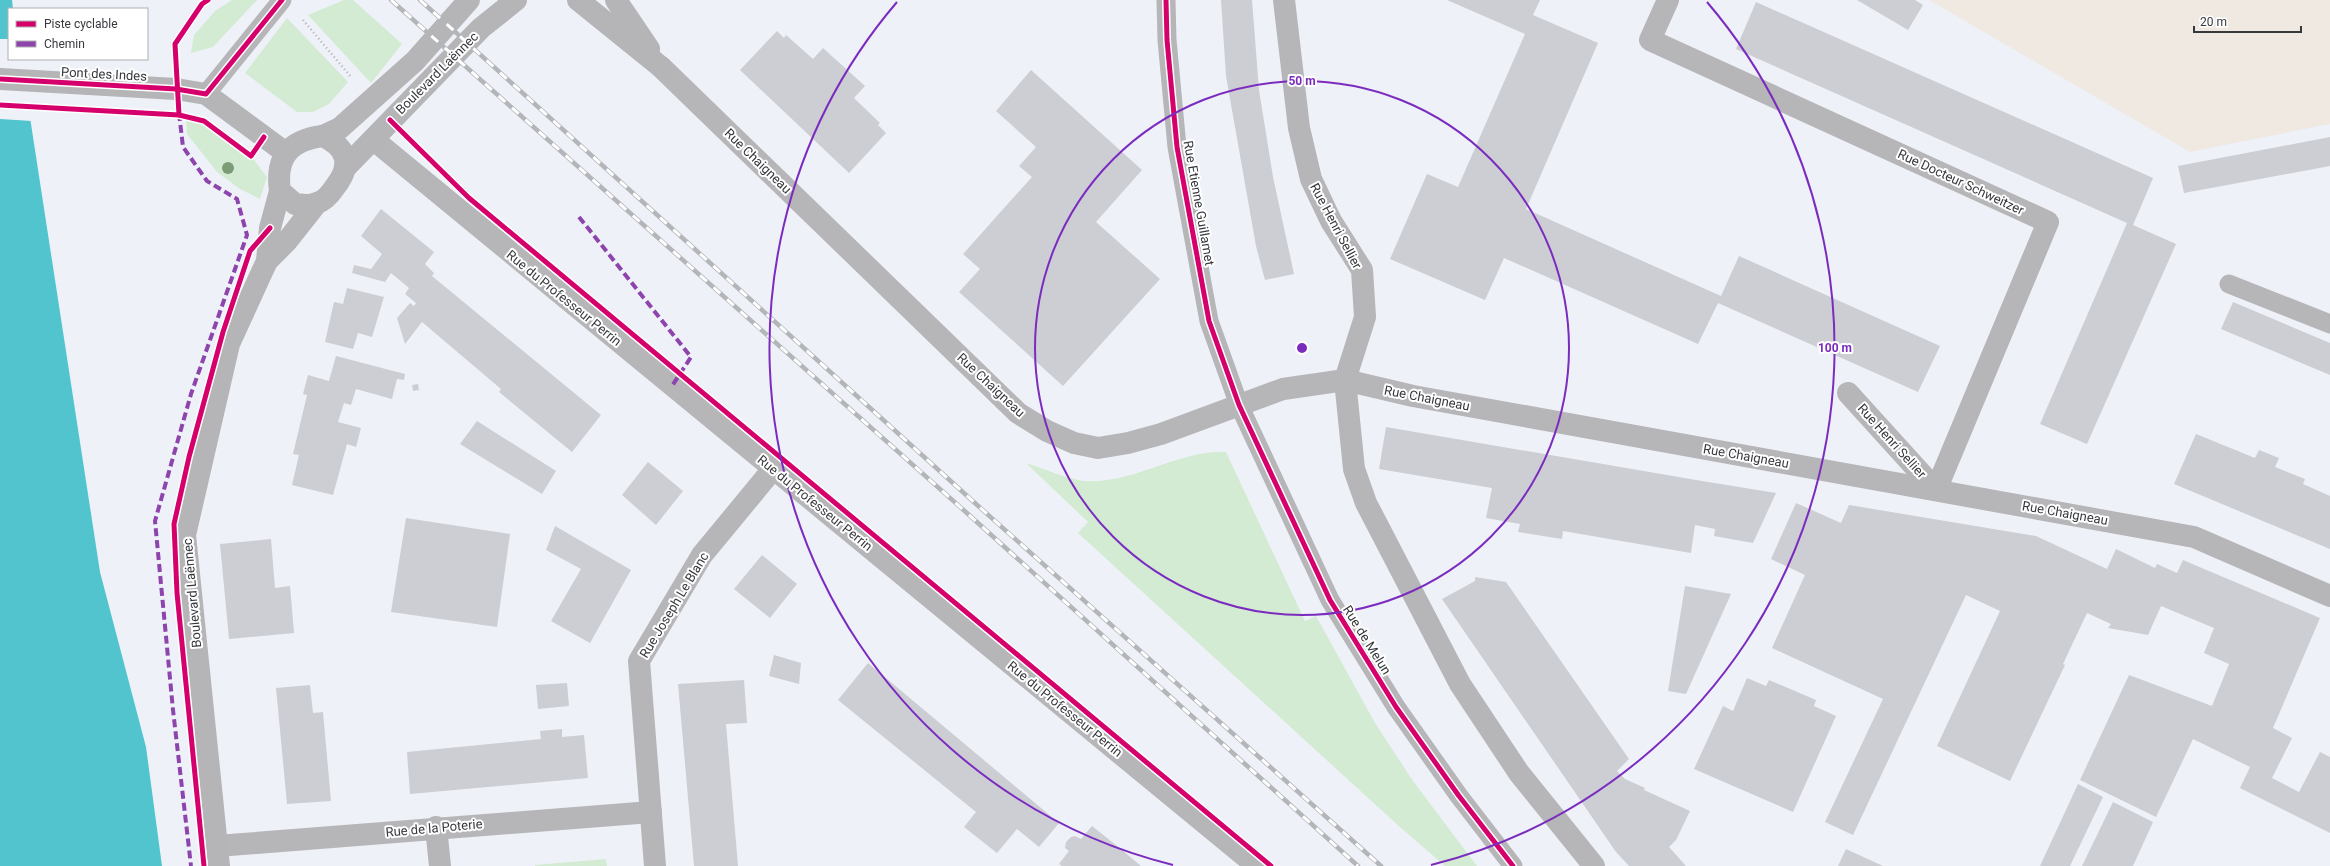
<svg xmlns="http://www.w3.org/2000/svg" width="2330" height="866" font-family="Roboto,sans-serif">
<rect width="100%" height="100%" fill="#eef1f8"/>
<path fill="#f0e9e2" d="M1929 0H2330V124L2190 152Z"/>
<g fill="#d4ebd3">
<path d="M232 0H257L213 47 191 53 194 35 215 11Z"/>
<path d="M344 0H353L402 44 371 83 308 15Z"/>
<path d="M287 18 348 82 329 104 313 112H297L245 73Z"/>
<path d="M186 117 204 121 251 156 267 177 260 199 240 189 217 172 187 134Z"/>
<path d="M1215 452H1226L1305 621 1316 616 1375 723 1413 781 1477 866H1445L1401 828 1078 533 1088 522 1026 463C1043 468 1067 479 1084 481 1130 484 1171 455 1215 452Z"/>
<path d="M606 859 607 866H535V865Z"/>
</g>
<path fill="#52c4ce" d="M0 0H12L13 9H9V59H21L100 572 146 747 162 866H0Z"/>
<path fill="#eef1f8" d="M0 39H9V59H23L32 121 0 119Z"/>
<g fill="#ccced4">
<path d="M1221 0H1252L1259 90 1273 177 1294 274 1265 280 1256 246 1226 76Z"/>
<path d="M1447 0H1540L1533 15 1598 43 1526 209 1721 296 1739 256 1940 346 1918 392 1718 303 1698 344 1504 258 1485 300 1390 259 1427 174 1458 187 1525 34Z"/>
<path d="M1857 0H1915L1923 5 1908 30Z"/>
<path d="M1756 2 2153 178 2133 225 2176 244 2087 444 2040 424 2127 223 1736 49Z"/>
<path d="M777 31 784 38 786 35 813 59 823 48 865 86 854 98 880 123 878 125 886 133 849 173 740 70Z"/>
<path d="M1031 70 1142 170 1096 222 1160 279 1063 386 959 292 980 269 963 254 1032 177 1019 166 1036 147 996 111Z"/>
<path d="M2330 137V166L2184 193 2178 166Z"/>
<path d="M381 209 434 252 425 264 434 273 432 276 601 415 572 452 499 392 501 389 422 322 405 344 397 318 410 303 414 306 416 303 405 294 409 288 391 273 385 282 352 273 354 265 371 269 382 254 361 236Z"/>
<path d="M347 288 384 297 372 337 358 333 353 349 325 342 334 302 343 304Z"/>
<path d="M2233 302 2330 343V375L2221 329Z"/>
<path d="M336 356 405 374 404 380 397 379 392 399 356 389 351 405 344 403 338 422 361 428 356 447 347 444 333 495 292 485 299 455 293 454 307 395 303 394 308 375 329 381Z"/>
<path d="M418 384 419 390 413 391 412 385Z"/>
<path d="M477 421 556 471 542 494 460 444Z"/>
<path d="M1386 427 1702 481 1776 493 1753 543 1714 536 1715 529 1695 525 1691 553 1563 531 1562 539 1518 532 1520 524 1486 518 1492 488 1379 469Z"/>
<path d="M2196 434 2255 458 2259 450 2279 458 2275 467 2305 479 2303 484 2330 496V549L2174 484Z"/>
<path d="M648 462 683 491 656 525 622 495Z"/>
<path d="M1796 503 1841 523 1849 505 2036 536 2107 569 2116 549 2155 568 2157 564 2177 573 2183 560 2320 618 2273 728 2292 738 2272 778 2299 792 2320 752 2330 757V833L2240 788 2250 767 2193 739 2156 817 2080 780 2129 675 2212 706 2229 664 2204 653 2214 628 2161 606 2148 635 2108 628 2111 624 2087 613 2063 664 2065 665 2010 781 1937 746 2000 611 1966 595 1853 835 1825 822 1883 699 1772 648 1805 575 1771 559Z"/>
<path d="M406 518 510 534 497 627 391 612Z"/>
<path d="M555 526 631 570 590 643 551 621 581 569 546 550Z"/>
<path d="M271 539 275 588 290 586 294 633 229 639 220 544Z"/>
<path d="M762 555 797 584 770 618 734 589Z"/>
<path d="M1475 577 1506 582 1629 759 1617 771 1625 779 1645 788 1644 790 1690 811 1676 840 1669 847 1686 866H1629L1616 852 1442 599 1475 581Z"/>
<path d="M1685 586 1731 594 1686 694 1668 691Z"/>
<path d="M774 655 801 663 799 684 769 676Z"/>
<path d="M868 663 1059 823 1039 847 1017 829 997 853 964 827 976 812 838 700Z"/>
<path d="M1747 678 1766 686 1769 680 1816 700 1814 706 1836 716 1793 812 1694 769 1723 706 1733 711Z"/>
<path d="M744 680 747 723 726 724 738 866H694L678 684Z"/>
<path d="M567 683 569 706 538 709 536 685Z"/>
<path d="M310 685 313 713 323 712 331 801 287 804 276 688Z"/>
<path d="M562 729V737L584 735 588 778 410 794 407 752 541 739 540 731Z"/>
<path d="M2078 784 2103 797 2070 866H2040Z"/>
<path d="M2113 802 2153 822 2133 866H2082Z"/>
<path d="M1092 826 1122 850 1141 866H1062L1059 864 1069 851 1065 848 1066 842 1071 837 1075 836 1081 839Z"/>
<path d="M1846 849 1883 866H1838Z"/>
</g>
<g fill="none" stroke-linecap="round" stroke-linejoin="round">
<path stroke="#b1b0b3" stroke-width="2.5" stroke-dasharray="1 3" stroke-linecap="butt" d="M303 20 351 77"/>
<g stroke="#b6b5b7" stroke-width="19">
<path d="M1166 0 1167 40 1177 147 1209 321 1239 405 1330 600 1396 707 1459 796 1513 866"/>
<path d="M206 94 282 0"/>
<path d="M2229 284 2330 324"/>
</g>
<g stroke="#b6b5b7" stroke-width="22">
<path d="M1284 0 1299 128 1311 179 1331 221 1362 270 1365 317 1345 380 1354 469 1366 503 1460 684 1519 773 1594 866"/>
<path d="M1668 0 1650 40 2048 222 1936 490 1848 393"/>
<path d="M661 67 1018 413 1047 431 1074 443 1098 448 1128 443 1161 434 1283 389 1345 380 1413 396 2194 537 2330 596"/>
<path d="M374 140 1257 866"/>
<path d="M436 827 440 866"/>
<path d="M217 846 651 812"/>
<path d="M655 866 639 661 702 555 773 469"/>
</g>
<g stroke="#b5b5b7" stroke-width="22">
<path d="M578 0 661 67"/>
<path d="M616 0 649 49"/>
<path d="M0 79 176 89 206 94 286 153"/>
<path d="M323 136C347 148 353 164 335 187 331 193 324 201 317 203 310 206 302 205 295 204L280 191C275 157 290 140 323 136Z"/>
<path d="M323 136 340 128 415 61 469 0"/>
<path d="M345 168 481 28 516 0"/>
<path d="M267 261 287 241 317 203"/>
<path d="M219 866 185 535 229 344 267 261 270 228 280 191"/>
</g>
<g stroke="#b4b5b8" stroke-width="4.5">
<g id="rail">
<path d="M391 0 968 514 1358 866"/>
<path d="M420 0 976 504 1381 866"/>
</g>
</g>
<use href="#rail" stroke="#fff" stroke-width="3" stroke-dasharray="9" stroke-linecap="butt"/>
<g stroke="#8e44ad" stroke-width="4" stroke-dasharray="8 4" stroke-linecap="butt">
<path d="M179 113 183 147 207 181 237 199 247 235 191 394 155 521 173 710 191 866"/>
<path d="M579 217 691 357 672 386"/>
</g>
<g stroke="#fff" stroke-width="8">
<g id="cycleway">
<path d="M1166 0 1167 40 1177 147 1209 321 1239 405 1330 600 1396 707 1459 796 1513 866"/>
<path d="M0 79 176 89 206 94 282 0"/>
<path d="M0 105 179 115 204 121 251 156 264 137"/>
<path d="M179 115 175 44 202 4 208 0"/>
<path d="M390 120 469 198 1271 866"/>
<path d="M204 866 177 593 174 524 189 457 223 332 250 251 270 228"/>
</g>
</g>
<use href="#cycleway" stroke="#d6006c" stroke-width="5"/>
</g>
<circle fill="#7c9c77" cx="228" cy="168" r="6"/>
<g fill="none" stroke="#7b2cbf" stroke-width="2">
<circle cx="1302" cy="348" r="267"/>
<path d="M1173 865A533 533 0 0 1 897 2M1707 2A533 533 0 0 1 1431 865"/>
</g>
<g text-anchor="middle" dominant-baseline="central" stroke-width="4" stroke-linejoin="round" paint-order="stroke">
<g font-size="13" fill="#36383c" stroke="#fff">
<text transform="translate(437 73) rotate(-45)">Boulevard Laënnec</text>
<text transform="translate(104 74) rotate(3)">Pont des Indes</text>
<text transform="translate(758 161) rotate(44)">Rue Chaigneau</text>
<text transform="translate(1961 182) rotate(25)">Rue Docteur Schweitzer</text>
<text transform="translate(1199 203) rotate(80)">Rue Etienne Guillamet</text>
<text transform="translate(1336 226) rotate(62)">Rue Henri Sellier</text>
<text transform="translate(564 298) rotate(39)">Rue du Professeur Perrin</text>
<text transform="translate(991 385) rotate(43)">Rue Chaigneau</text>
<text transform="translate(1427 398) rotate(11)">Rue Chaigneau</text>
<text transform="translate(1892 441) rotate(48)">Rue Henri Sellier</text>
<text transform="translate(1746 456) rotate(10)">Rue Chaigneau</text>
<text transform="translate(815 503) rotate(39)">Rue du Professeur Perrin</text>
<text transform="translate(2065 513) rotate(10)">Rue Chaigneau</text>
<text transform="translate(192 593) rotate(-95)">Boulevard Laënnec</text>
<text transform="translate(674 605) rotate(-59)">Rue Joseph Le Blanc</text>
<text transform="translate(1367 640) rotate(58)">Rue de Melun</text>
<text transform="translate(1065 709) rotate(39)">Rue du Professeur Perrin</text>
<text transform="translate(434 828) rotate(-5)">Rue de la Poterie</text>
</g>
</g>
<circle cx="1302" cy="348" r="6" fill="#7b2cbf" stroke="#fff" stroke-width="2"/>
<g font-size="12" text-anchor="middle" font-weight="bold" fill="#7b2cbf" stroke="#fff" stroke-width="4" stroke-linejoin="round" paint-order="stroke">
<text x="1302" y="85">50 m</text>
<text x="1835" y="352">100 m</text>
</g>
<rect x="8" y="8" width="140" height="52" fill="#ffffff" stroke="#afafb1"/>
<rect x="16" y="21" width="20" height="6" fill="#d6006c" stroke="#afafb1"/>
<text x="44" y="28" font-size="12" fill="#36383c">Piste cyclable</text>
<rect x="16" y="41" width="20" height="6" fill="#8e44ad" stroke="#afafb1"/>
<text x="44" y="48" font-size="12" fill="#36383c">Chemin</text>
<path d="M2194 26v6h107v-6" fill="none" stroke="#36383c" stroke-width="2"/>
<text x="2200" y="26" font-size="12" fill="#36383c" stroke="#ffffff" stroke-width="3" paint-order="stroke">20 m</text>
</svg>
